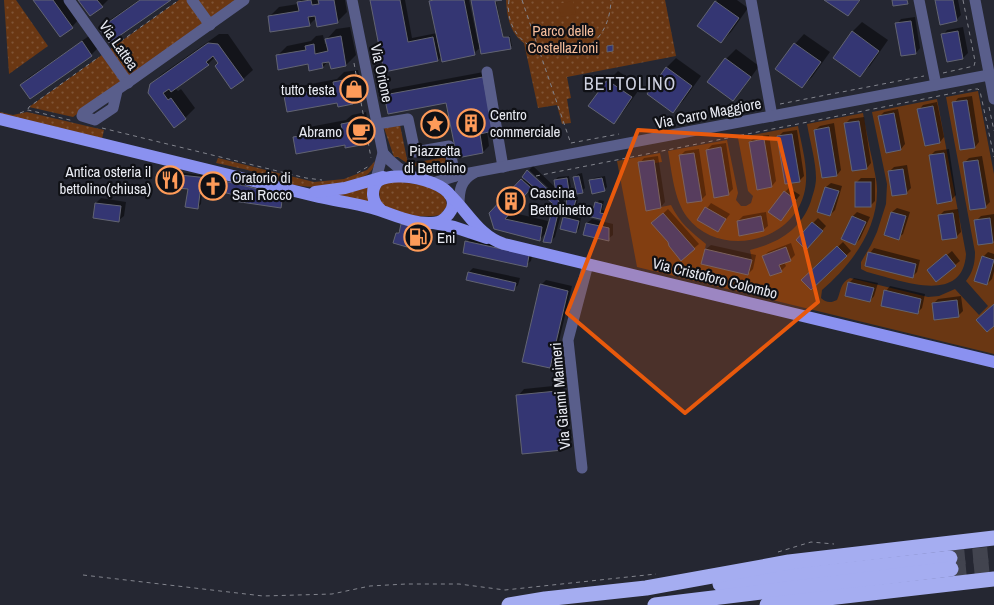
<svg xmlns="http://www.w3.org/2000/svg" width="994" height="605" font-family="'Archivo Narrow',sans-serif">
<defs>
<pattern id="grass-dots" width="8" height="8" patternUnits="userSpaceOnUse" patternTransform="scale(1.25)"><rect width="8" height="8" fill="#6a3713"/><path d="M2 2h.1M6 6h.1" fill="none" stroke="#7f5436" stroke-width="1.8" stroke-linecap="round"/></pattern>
</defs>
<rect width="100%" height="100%" fill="#252732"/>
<g fill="url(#grass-dots)">
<path d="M4 0H16L48 46 9 74Z"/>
<path d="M179 0H244L120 82 73 117 29 107Z"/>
<path d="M506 0H665L676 56 567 77 571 98 567 99 571 123 562 124 557 105 538 108 524 43C510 33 507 17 506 0Z"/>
<path d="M0 112 13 115 27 112 104 130 102 139 0 116Z"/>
<path d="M400 125 408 164 445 157 449 172C445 170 442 171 437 170 425 170 407 165 398 157H394L384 128Z"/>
<path d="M218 158 314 182 344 179 367 170 375 161C374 173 364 177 354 180 325 191 296 188 268 178 263 177 259 174 254 172 242 168 229 166 216 163Z"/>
<path d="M389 180 429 186 445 197 447 206 440 215C422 219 395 214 380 203L379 188Z"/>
<path d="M369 185V203L335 195Z"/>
</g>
<g fill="#6a3713">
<path d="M573 1 576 14 561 17 558 4Z"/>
<path d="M978 91 994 174V354L637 267 617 161 660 153 662 162 655 163 654 160 638 163 646 210 671 205C679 222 691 232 706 244L702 264 748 275 752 260 750 250C778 243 801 230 811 201 813 194 816 186 816 178 816 161 810 142 807 124L863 113C866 130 869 146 873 163 874 171 877 180 877 189 878 230 851 265 822 290L821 298C826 303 831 303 837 300 841 291 840 283 850 278L928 297 939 296 955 289 979 315 988 306 966 281C973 272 975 263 975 252L946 97Z"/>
<path d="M937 99 966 254C963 307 897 279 867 272L861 269V262L871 245 877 232 886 204 887 184 872 112Z"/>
<path d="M798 126C802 148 810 172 804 194 791 244 718 258 687 217 674 199 672 173 668 151L727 140 738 193 736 200 741 206H746L751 203 753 196 748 191 738 138Z"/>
</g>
<g fill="#0007" fill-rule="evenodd">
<path d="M34 0H64L78 20 72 27Z"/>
<path d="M80 0H108L102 6Z"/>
<path d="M139 0H168L101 29 107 22Z"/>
<path d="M301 0H345L347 12 337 22 316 18 309 25 269 17 279 7 298 4Z"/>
<path d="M371 0H405L412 38 437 33 430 0H423H469L478 43 480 42 473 0H496L503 36H510L512 46 481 47 474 53 442 56 438 60 385 70Z"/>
<path d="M717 0H737L748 8 731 32 721 42 716 2Z"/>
<path d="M826 0H861L848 15Z"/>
<path d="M936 0H958L961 15 956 20Z"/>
<path d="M915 17 920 48 916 53 897 24 901 19Z"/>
<path d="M862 22 888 40 870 66 860 75 852 32Z"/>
<path d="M350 27 356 55 346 65 330 59 323 67 277 56 287 46 311 41 316 36 323 35 325 44H327V39L336 29Z"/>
<path d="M963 27 968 53 963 58 948 61 943 35 947 30Z"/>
<path d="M219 34H228L253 70 243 79 220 63 215 57 208 64 175 88 178 91 181 89 195 108 185 118 151 84 162 74Z"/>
<path d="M804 34 830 52 812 77 802 87 795 44Z"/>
<path d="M89 36 98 48 91 55 21 85 28 78Z"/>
<path d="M736 49 759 66 742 90 733 99 726 59Z"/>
<path d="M676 58 701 76 683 101 673 111 666 68Z"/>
<path d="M358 70 363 93 353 103 339 105 338 101 286 97 295 87 337 79 344 72Z"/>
<path d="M489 71 487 131 489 146 483 152 447 102 386 95 392 89Z"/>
<path d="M618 71 641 87 623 112 613 122 590 106 608 81Z"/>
<path d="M972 96 979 142 975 147 954 103 958 98Z"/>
<path d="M937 102 944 137 940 142 919 110 923 105Z"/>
<path d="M898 109 905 144 901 149 880 116 884 112Z"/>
<path d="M366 112 370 134 361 144 294 138 304 128 346 120 352 115Z"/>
<path d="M864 117 871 163 867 168 845 124 850 119Z"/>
<path d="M834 123 841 170 837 175 815 130 820 126Z"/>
<path d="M797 130 804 176 799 181 778 137 783 132Z"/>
<path d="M769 135 776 181 772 186 750 142 755 137Z"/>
<path d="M726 143 733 189 728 194 707 150 712 145Z"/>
<path d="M699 149 706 195 701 200 680 156 685 151Z"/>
<path d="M949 149 956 195 951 200 930 156 935 151Z"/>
<path d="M658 156 665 202 661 207 640 163 644 158Z"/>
<path d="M982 156 990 202 985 207 964 163 969 158Z"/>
<path d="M907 165 911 188 906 193 889 172 894 167Z"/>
<path d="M533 166 556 188 555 180 558 177 569 176 571 187 568 190 559 191 562 193 564 203 555 237 550 242 548 231 540 239 490 213 525 178 551 193 553 192 529 170ZM533 185 553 202 554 208 549 228H547L548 221 510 212Z"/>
<path d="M165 170 199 175 201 174 285 192 283 203 280 206 220 191 216 197 209 193 202 192 201 204 198 207 189 188 162 173Z"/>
<path d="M582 173 585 188 582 191 575 177 578 174Z"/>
<path d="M605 176 607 187 604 190 591 181 594 178Z"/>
<path d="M861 178H875V201L870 206 857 182Z"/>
<path d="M831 183 842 186 835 210 830 215 819 211 826 187Z"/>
<path d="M789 188 800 195 785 215V192Z"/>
<path d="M571 196 578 197 577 204 585 205 581 213 566 209 569 198Z"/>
<path d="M101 198 126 202 124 216 119 220 96 203Z"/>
<path d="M599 200 604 201 602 210 608 211 604 218 590 210 595 208Z"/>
<path d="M711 203 730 214 717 231 699 219Z"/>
<path d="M897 208 910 212 903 234 898 238 892 212Z"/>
<path d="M668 209 699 244 681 259 653 223Z"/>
<path d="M958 209 961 232 956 237 939 216 944 211Z"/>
<path d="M766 212 768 226 763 230 738 221 743 216Z"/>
<path d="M857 212 870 217 860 239 855 244 853 216Z"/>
<path d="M994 214V240L993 242 976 221 981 216Z"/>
<path d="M567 215 581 218 579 229 576 232 564 218Z"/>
<path d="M818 218 826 226 811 243 813 223Z"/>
<path d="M592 219 613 224V235L608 239 587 223Z"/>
<path d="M431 226 429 235 424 239 412 236 411 241 406 245 397 233 401 229Z"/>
<path d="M471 237 533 251 531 261 526 265 467 242Z"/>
<path d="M843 242 851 251 811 288 803 280Z"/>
<path d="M791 243 795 255 790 260 784 262 786 266 781 271 764 256 768 252Z"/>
<path d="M711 245 756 255 753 269 748 274 706 249Z"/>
<path d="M874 248 920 260 917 272 912 277 870 253Z"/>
<path d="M952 251 960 261 955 265 933 266Z"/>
<path d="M988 252 994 254V271L992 279 987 284 983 257Z"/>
<path d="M473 268 520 278 518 285 513 290 469 272Z"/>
<path d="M854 278 878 283 874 296 870 301 846 295 850 282Z"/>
<path d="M546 280 572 286 554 362 549 367 541 285Z"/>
<path d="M890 286 925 294 922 308 917 313 886 291Z"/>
<path d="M961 296 963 311 958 316 933 304 938 299Z"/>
<path d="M563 385 569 442 563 449 518 396 524 389Z"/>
</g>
<g fill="#343673" stroke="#626472">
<path d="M33 0H53L73 28 60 37Z"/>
<path d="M78 0H97L103 7 90 16Z"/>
<path d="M140 0H171L109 43 99 29Z"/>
<path d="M311 0 312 5 319 4 318 0H334L338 23 317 27 315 16 308 17 310 26 270 32 268 16 299 11 297 2Z"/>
<path d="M370 0H400L408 42 433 37 438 61 384 72Z"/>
<path d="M434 0H464L475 55 442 62 429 1Z"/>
<path d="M471 0H502L495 1 503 37H509L511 49 481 54Z"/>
<path d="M824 0H860L848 16Z"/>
<path d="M892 0H907L908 4 893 6Z"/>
<path d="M935 0H953L957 21 940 25Z"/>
<path d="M715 1 739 18 721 43 697 26Z"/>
<path d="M911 21 916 54 901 56 895 23Z"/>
<path d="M852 31 879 51 860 77 833 58Z"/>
<path d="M958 31 963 59 947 62 941 34Z"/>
<path d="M341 36 346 66 331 69 329 62 322 63 323 68 309 71 308 64 278 70 276 55 306 50 305 46 314 44 315 54 328 51 325 39Z"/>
<path d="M82 41 92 56 30 99 20 85Z"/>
<path d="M208 43 218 44 244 80 231 89 215 66 218 63 213 56 206 62 209 65 171 92 169 89 163 93 168 100 171 98 186 119 174 128 148 93 150 84Z"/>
<path d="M794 43 821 62 802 88 775 69Z"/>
<path d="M613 45V51L607 52V46Z"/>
<path d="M725 58 751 77 733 101 707 82Z"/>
<path d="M666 67 692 86 673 113 647 94Z"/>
<path d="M483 77 493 131 480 134 483 153 457 158 446 103 388 114 384 95Z"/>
<path d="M349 79 353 104 338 107 337 103 287 112 284 96 334 87 333 82Z"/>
<path d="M607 80 632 97 614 124 588 106Z"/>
<path d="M967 100 975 148 960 150 952 102Z"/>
<path d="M933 106 940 143 925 146 917 109Z"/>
<path d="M894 113 901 150 886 153 878 116Z"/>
<path d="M357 121 361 145 345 148V145L296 154 293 137 342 129 341 124Z"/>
<path d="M859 121 867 169 852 171 844 123Z"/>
<path d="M829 127 837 176 822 178 814 130Z"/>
<path d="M792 134 800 182 785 184 777 136Z"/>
<path d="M764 139 772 187 757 190 749 142Z"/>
<path d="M721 147 729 195 714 198 706 150Z"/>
<path d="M694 153 702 201 687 203 679 155Z"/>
<path d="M944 153 952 201 937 204 929 155Z"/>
<path d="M654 160 661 208 646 211 638 162Z"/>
<path d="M978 160 986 208 970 210 963 162Z"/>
<path d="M903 169 907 194 892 196 888 171Z"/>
<path d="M527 170 557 198 559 202V209L551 243 543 242 553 208 552 203 522 177Z"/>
<path d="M161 172 180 175 178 188 159 184Z"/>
<path d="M180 175 208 178 206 194 200 193 198 209 185 207 188 189 178 188Z"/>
<path d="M579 176 583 193 577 194 573 177Z"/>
<path d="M208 178 220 180 217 198 207 197 208 194H206Z"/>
<path d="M567 178 569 191 556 193 554 180Z"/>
<path d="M602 178 605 191 592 194 589 180Z"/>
<path d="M521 179 531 188 505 219 542 227 540 241 494 229 489 213Z"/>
<path d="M220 180 283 195 281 208 234 201 235 195 218 191Z"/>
<rect x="855" y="182" width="16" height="25"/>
<path d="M825 187 839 191 830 216 817 212Z"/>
<path d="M784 191 796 200 781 221 768 212Z"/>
<path d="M567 198 576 200 574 206 582 208 581 214 565 210Z"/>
<path d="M595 202 602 204 600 213 605 214 604 220 587 216 589 210H593Z"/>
<path d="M95 203 121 206 119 222 93 218Z"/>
<path d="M705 207 726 219 718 232 697 220Z"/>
<path d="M891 212 906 216 899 240 884 235Z"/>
<path d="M663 213 695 249 681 261 669 246 668 242 651 223Z"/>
<path d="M953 213 957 238 942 240 938 215Z"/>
<path d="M761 216 764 231 739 236 737 221Z"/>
<path d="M852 216 866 222 855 245 841 239Z"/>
<path d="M563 217 579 221 576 233 560 229Z"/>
<path d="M990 218 993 243 978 245 974 220Z"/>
<path d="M812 222 823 231 806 250 796 240Z"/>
<path d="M586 223 609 228V241L583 235Z"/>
<path d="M401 224 427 230 425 241 409 237 407 247 393 243 396 233H399Z"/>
<path d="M465 241 529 255 527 267 463 253Z"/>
<path d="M837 246 847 256 811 290 801 280Z"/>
<path d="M786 247 791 261 779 265 782 272 770 276 762 256Z"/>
<path d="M705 249 752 260 748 275 701 264Z"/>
<path d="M868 252 916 264 913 278 865 266Z"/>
<path d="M946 254 956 266 936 282 927 270Z"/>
<path d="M982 256 994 260 987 285 974 281Z"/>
<path d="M468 272 516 283 514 291 466 280Z"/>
<path d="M848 282 874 288 870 302 845 296Z"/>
<path d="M540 284 568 291 550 368 522 362Z"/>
<path d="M884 290 921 299 918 314 881 306Z"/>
<path d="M957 300 959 317 934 320 932 303Z"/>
<path d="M994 304V326L987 332 976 320Z"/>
<path d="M557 391 563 450 522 454 516 395Z"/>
</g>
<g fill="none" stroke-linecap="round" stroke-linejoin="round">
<g stroke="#42444f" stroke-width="15" stroke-dasharray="15 8" stroke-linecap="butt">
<path d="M950 558 994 554"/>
<path d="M951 569 994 565"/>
</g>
<g stroke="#82848d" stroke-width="1" stroke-dasharray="4 4" stroke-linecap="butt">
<path d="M509 0C500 64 608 81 611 0"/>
<path d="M522 0 571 144"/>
<path d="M963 0 975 61"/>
<path d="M114 46 179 0"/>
<path d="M354 63 371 158"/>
<path d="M943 73 974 66 975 62 977 63"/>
<path d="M780 104 924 76"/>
<path d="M989 107 994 131"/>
<path d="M28 109 29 107 99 57"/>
<path d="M749 110 759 108"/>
<path d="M20 113 28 110 74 121"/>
<path d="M102 128 306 178 322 180"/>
<path d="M571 143 619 134"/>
<path d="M357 173 369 166"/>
<path d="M536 176 974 89H978L980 91 994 157"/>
<path d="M778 552 811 542 834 544"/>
<path d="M83 575 263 596 332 594 370 586 406 584H459L505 590 656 574"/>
</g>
<g stroke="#595e8b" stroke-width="11">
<path d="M69 0 128 83"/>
<path d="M192 0 210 25"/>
<path d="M352 0 383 153 374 186"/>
<path d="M751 0 772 116"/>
<path d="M919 0 936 85"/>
<path d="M975 0 994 99"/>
<path d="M487 72 503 167"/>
<path d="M117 91 113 108 95 120 82 116 83 113 130 81 244 0"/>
<path d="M377 124 408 119 415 152 449 146 455 176"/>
<path d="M383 153C392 164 401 171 415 177"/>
<path d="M433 183 459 175 989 75"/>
<path d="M459 205C459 190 461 180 474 173"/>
<path d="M582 468 568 340 588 264"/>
</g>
<g stroke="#8a91f0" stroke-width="12">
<path d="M0 119 319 197C337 201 354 203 372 208 391 213 411 224 431 223 436 223 442 221 445 218 478 187 399 167 378 181 370 190 372 202 381 210"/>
<path d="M315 192 345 188 383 177"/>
<path d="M450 195C468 212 479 236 504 244L994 362"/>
<path d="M434 223 454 227 487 238"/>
</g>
<g stroke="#a5adf1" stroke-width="15">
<path d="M720 584 950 558"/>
<path d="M509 605 545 599 646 588 789 562 994 538"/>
<path d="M655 605 951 569"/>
<path d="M767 605 994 579"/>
</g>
</g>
<path fill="#e8590c" fill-opacity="0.2" stroke="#e8590c" stroke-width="4" stroke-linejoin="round" d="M638 130 779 139 818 302 685 413 567 313Z"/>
<defs>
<g id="shop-ring" transform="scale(1.4375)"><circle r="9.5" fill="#0f1015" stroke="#fe9b59" stroke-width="1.5"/><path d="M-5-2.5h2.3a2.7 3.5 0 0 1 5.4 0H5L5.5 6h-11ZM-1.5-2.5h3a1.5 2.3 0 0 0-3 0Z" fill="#fe9b59"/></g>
<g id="building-ring" transform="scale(1.4375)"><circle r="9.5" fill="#0f1015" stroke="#fe9b59" stroke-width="1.5"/><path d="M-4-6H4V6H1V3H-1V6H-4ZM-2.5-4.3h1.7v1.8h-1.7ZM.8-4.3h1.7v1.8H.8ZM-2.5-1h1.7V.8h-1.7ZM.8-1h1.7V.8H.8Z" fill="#fe9b59"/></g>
<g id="sight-ring" transform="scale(1.4375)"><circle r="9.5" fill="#0f1015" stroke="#fe9b59" stroke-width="1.5"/><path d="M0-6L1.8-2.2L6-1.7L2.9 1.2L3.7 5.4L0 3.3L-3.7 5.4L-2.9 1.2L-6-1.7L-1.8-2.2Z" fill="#fe9b59"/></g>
<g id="cafe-ring" transform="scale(1.4375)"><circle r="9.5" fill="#0f1015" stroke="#fe9b59" stroke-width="1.5"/><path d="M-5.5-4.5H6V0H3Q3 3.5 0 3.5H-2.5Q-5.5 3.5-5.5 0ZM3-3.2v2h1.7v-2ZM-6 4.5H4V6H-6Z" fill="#fe9b59"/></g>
<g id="restaurant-ring" transform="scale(1.4375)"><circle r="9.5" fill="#0f1015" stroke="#fe9b59" stroke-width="1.5"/><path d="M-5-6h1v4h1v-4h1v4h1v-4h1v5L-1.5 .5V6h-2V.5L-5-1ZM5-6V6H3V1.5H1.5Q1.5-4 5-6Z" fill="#fe9b59"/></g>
<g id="church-ring" transform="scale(1.4375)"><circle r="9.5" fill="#0f1015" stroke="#fe9b59" stroke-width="1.5"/><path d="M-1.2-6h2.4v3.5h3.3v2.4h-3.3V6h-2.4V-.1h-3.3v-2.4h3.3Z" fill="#fe9b59"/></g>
<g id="fuel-ring" transform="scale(1.4375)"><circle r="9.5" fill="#0f1015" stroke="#fe9b59" stroke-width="1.5"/><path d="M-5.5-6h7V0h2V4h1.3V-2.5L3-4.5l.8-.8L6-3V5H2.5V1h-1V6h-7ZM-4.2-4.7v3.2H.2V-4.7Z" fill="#fe9b59"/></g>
</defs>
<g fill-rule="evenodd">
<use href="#shop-ring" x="354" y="89"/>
<use href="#building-ring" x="471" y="123"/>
<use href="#sight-ring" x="435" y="124"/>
<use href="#cafe-ring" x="361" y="131"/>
<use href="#restaurant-ring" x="170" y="180"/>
<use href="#church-ring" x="213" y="186"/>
<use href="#building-ring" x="511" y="201"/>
<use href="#fuel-ring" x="418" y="237"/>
</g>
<g text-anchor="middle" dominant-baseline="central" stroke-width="4.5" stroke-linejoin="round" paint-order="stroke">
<g font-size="15" fill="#f5bd9b" stroke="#0f1015">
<text x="563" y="30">Parco delle<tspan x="563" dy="17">Costellazioni</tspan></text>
</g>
<g font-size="15" fill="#e8eaf2" stroke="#0f1015">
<text transform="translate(119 45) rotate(55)">Via Lattea</text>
<text transform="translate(382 73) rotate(78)">Via Orione</text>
<text transform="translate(708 113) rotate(-11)">Via Carro Maggiore</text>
<text transform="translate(715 278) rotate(14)">Via Cristoforo Colombo</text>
<text transform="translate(560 396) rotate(-95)">Via Gianni Maimeri</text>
</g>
<g font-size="15" fill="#e8eaf2" stroke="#0f1015" text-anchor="start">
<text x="335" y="89" text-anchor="end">tutto testa</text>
<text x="490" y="114">Centro<tspan x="490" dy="17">commerciale</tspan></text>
<text x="342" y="131" text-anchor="end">Abramo</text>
<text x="435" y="150" text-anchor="middle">Piazzetta<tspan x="435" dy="17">di Bettolino</tspan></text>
<text x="151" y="171" text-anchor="end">Antica osteria il<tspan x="151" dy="17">bettolino(chiusa)</tspan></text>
<text x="232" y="177">Oratorio di<tspan x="232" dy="17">San Rocco</tspan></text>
<text x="530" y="192">Cascina<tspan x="530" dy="17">Bettolinetto</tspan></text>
<text x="437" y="237">Eni</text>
</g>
<g font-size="18" letter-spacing="1" fill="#cfd2e1" stroke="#0f1015">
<text x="630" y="83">BETTOLINO</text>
</g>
</g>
</svg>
